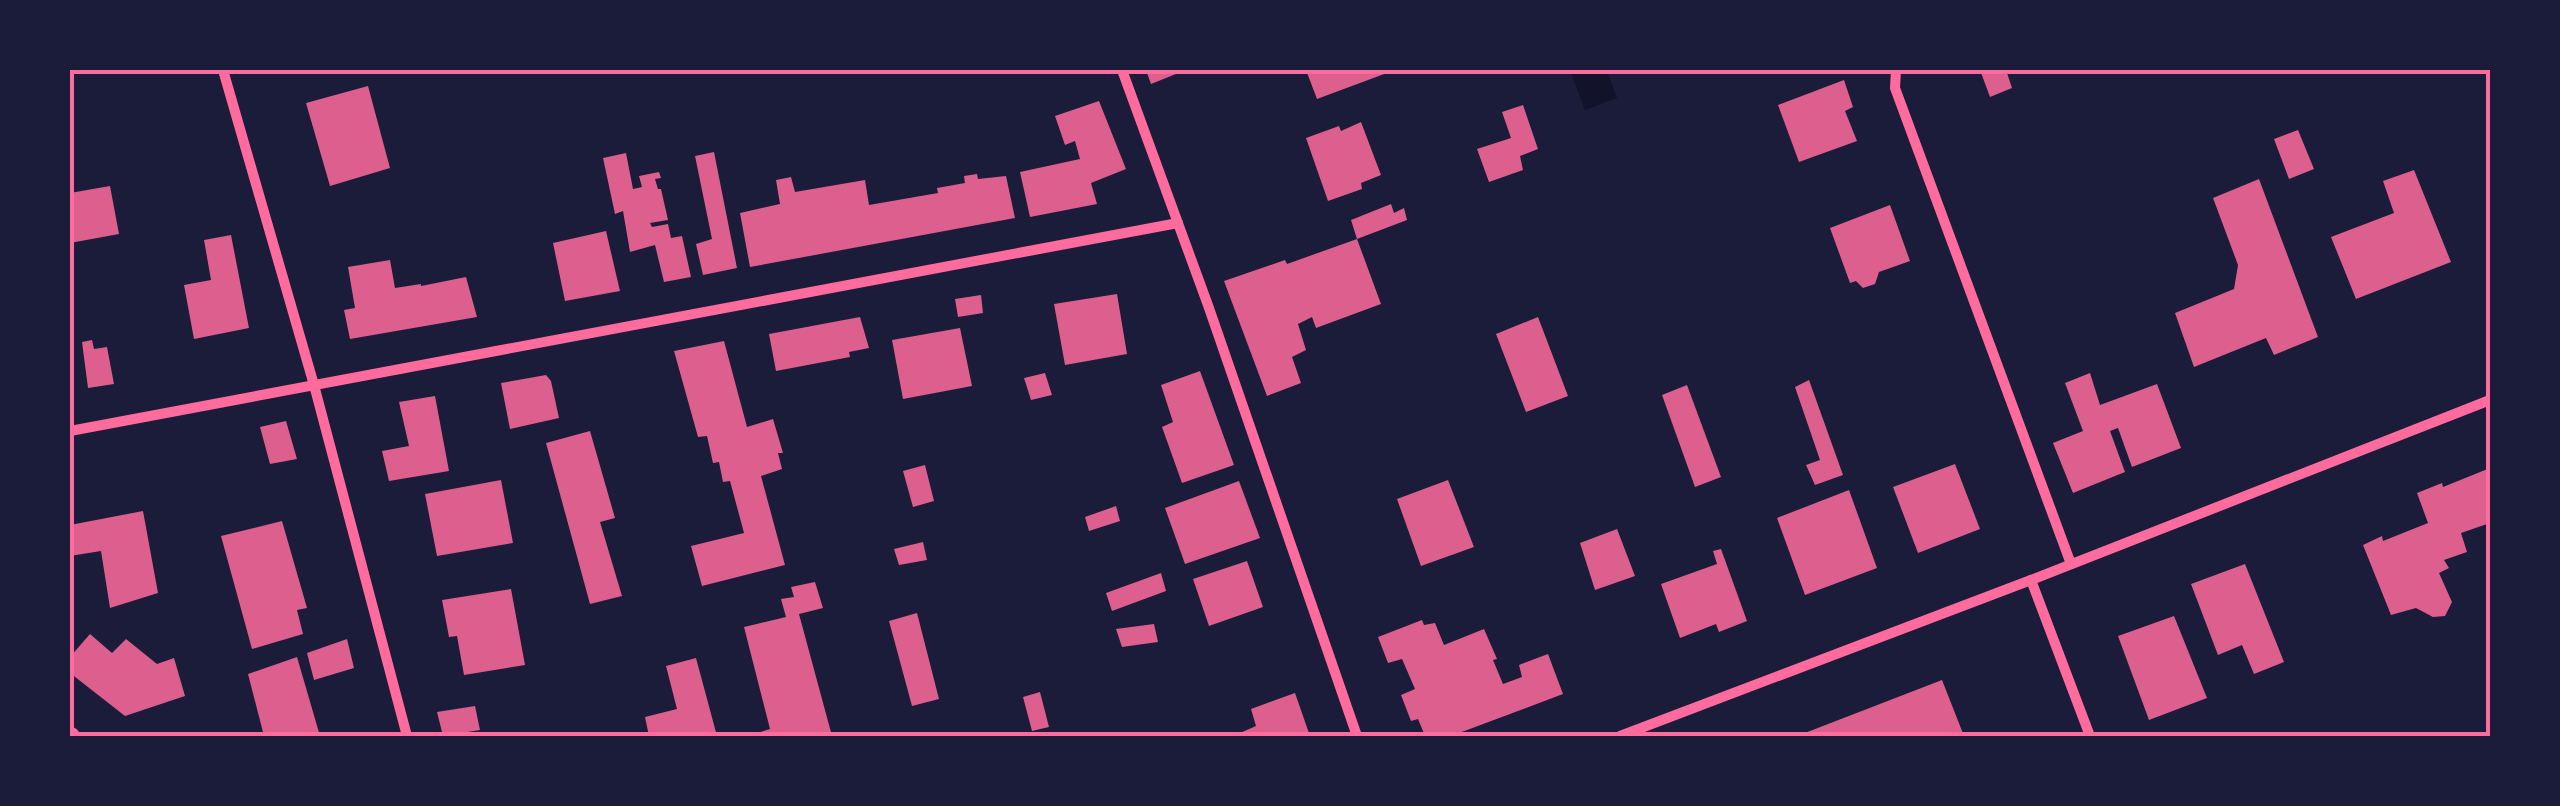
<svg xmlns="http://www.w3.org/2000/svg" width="2560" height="806" font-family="'Work Sans',sans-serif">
<rect width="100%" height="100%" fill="#1b1b3a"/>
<path fill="#12122b" d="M1570 70H1607L1617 98 1585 110Z"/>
<g fill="#dd5f8e">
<path d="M1146 70H1186L1151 84Z"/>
<path d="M1306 70H1395L1317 99Z"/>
<path d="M1980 70H2006L2012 88 1990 97Z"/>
<path d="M1844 80 1853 107 1845 111 1857 141 1799 162 1778 105Z"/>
<path d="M368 86 390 168 330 186 306 103Z"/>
<path d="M1099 101 1126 169 1091 183 1097 204 1030 217 1020 172 1080 159 1075 141 1065 145 1055 116Z"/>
<path d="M1523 105 1538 149 1520 156 1523 170 1489 182 1477 149 1511 138 1502 112Z"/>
<path d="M1361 122 1381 175 1361 183 1362 189 1328 201 1306 138 1339 126 1341 131Z"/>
<path d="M2298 130 2314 169 2289 179 2274 139Z"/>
<path d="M714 152 737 268 703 275 696 244 712 239 695 156Z"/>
<path d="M626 153 633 189 642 187 639 176 659 172 661 178 655 179 658 189H661L668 220 650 223 652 227 668 224 671 238 682 236 691 277 664 282 655 245 630 252 623 211 615 214 603 158Z"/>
<path d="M2414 170 2451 262 2356 299 2331 237 2394 213 2383 181Z"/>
<path d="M977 174 978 179 1006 176 1015 218 750 267 740 213 780 204 776 180 791 177 795 192 865 180 869 205 938 193 937 188 965 183 964 176Z"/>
<path d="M2259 179 2318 337 2274 355 2266 338 2194 367 2175 313 2234 289 2238 265 2213 198Z"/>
<path d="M110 186 119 234 70 243V193Z"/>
<path d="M1391 204 1394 213 1404 208 1407 220 1357 239 1381 304 1316 328 1312 317 1298 324 1306 350 1292 357 1301 383 1267 396 1224 281 1285 260 1287 264 1357 239 1351 220Z"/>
<path d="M1890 205 1910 261 1879 272 1875 284 1863 288 1856 281 1850 283 1830 228Z"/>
<path d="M606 231 620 291 565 301 553 243Z"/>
<path d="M231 235 249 328 194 339 184 285 211 280 204 240Z"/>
<path d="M390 260 395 288 421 284V286L466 277 477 317 350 339 344 310 355 308 348 267Z"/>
<path d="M1117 294 1127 354 1065 365 1054 304Z"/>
<path d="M981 295 983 313 958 317 955 299Z"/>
<path d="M860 317 869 348 849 352 850 357 776 371 769 334Z"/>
<path d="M1538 317 1568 396 1526 412 1496 334Z"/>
<path d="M960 328 972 386 903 399 892 340Z"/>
<path d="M92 340 94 349 107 347 114 384 88 388 82 342Z"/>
<path d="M724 341 747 427 773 419 783 453H778L782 469 761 476 785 565 702 586 691 546 744 533 730 481 723 482 719 462 713 463 707 436 698 437 674 351Z"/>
<path d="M1200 371 1234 465 1182 483 1162 427 1173 422 1161 385Z"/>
<path d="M1045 373 1052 395 1031 400 1024 378Z"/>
<path d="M2090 373 2100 405 2157 384 2181 448 2132 467 2118 428 2110 431 2125 472 2073 493 2053 443 2083 431 2065 383Z"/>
<path d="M546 375 551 381 559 418 510 429 501 383Z"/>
<path d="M1809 380 1843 475 1815 485 1806 465 1820 460 1795 387Z"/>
<path d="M1687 385 1721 477 1695 487 1662 395Z"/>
<path d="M435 396 449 471 389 481 382 451 409 446 399 402Z"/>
<path d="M286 421 297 459 270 464 260 427Z"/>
<path d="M590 431 615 518 600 522 622 596 590 604 546 443Z"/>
<path d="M1955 464 1980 529 1918 553 1893 487Z"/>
<path d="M925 465 934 501 913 507 903 471Z"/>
<path d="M2490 468V523L2461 533 2467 552 2444 560 2449 568 2439 573 2452 602 2445 616 2433 617 2416 608 2391 615 2363 545 2382 536 2383 541 2428 523 2417 493 2442 483 2443 487Z"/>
<path d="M501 480 513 543 437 556 425 494Z"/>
<path d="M1448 480 1474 547 1421 566 1397 499Z"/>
<path d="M1239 481 1260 538 1185 564 1165 508Z"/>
<path d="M1849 490 1877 568 1805 595 1777 518Z"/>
<path d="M1116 506 1120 521 1089 531 1085 517Z"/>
<path d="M143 511 158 593 110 608 101 551 70 556V525Z"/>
<path d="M282 521 307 608 297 610 303 634 252 649 221 536Z"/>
<path d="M1617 529 1635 576 1595 590 1580 543Z"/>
<path d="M923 542 927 560 899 565 894 549Z"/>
<path d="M1721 549 1747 621 1719 632 1716 624 1680 638 1661 584 1717 564 1713 551Z"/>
<path d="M1247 561 1263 607 1209 626 1193 579Z"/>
<path d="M2245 564 2284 662 2254 674 2242 645 2218 655 2191 584Z"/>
<path d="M1161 573 1166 591 1112 611 1106 593Z"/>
<path d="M815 582 823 608 799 614 832 736H748L770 729 744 627 786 617 781 599 794 597 791 587Z"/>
<path d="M511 589 525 665 464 675 457 636 449 637 442 600Z"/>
<path d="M917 613 939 699 912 706 889 621Z"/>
<path d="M2174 616 2207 698 2149 720 2118 636Z"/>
<path d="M1422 620 1424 625 1435 623 1444 645 1484 629 1497 659 1493 660 1503 684 1522 677 1519 665 1548 654 1563 694 1451 736H1425L1418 719 1411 721 1401 695 1415 689 1402 659 1388 663 1378 637Z"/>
<path d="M1154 624 1158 642 1122 647 1116 629Z"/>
<path d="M90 634 112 653 126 639 157 664 174 658 185 696 125 716 70 673V657Z"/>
<path d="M347 639 354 668 314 680 307 653Z"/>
<path d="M297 657 320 736H264L248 674Z"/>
<path d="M696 658 717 736H649L645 717 677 709 666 666Z"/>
<path d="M1942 680 1964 736H1797Z"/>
<path d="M1040 692 1049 727 1032 731 1023 697Z"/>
<path d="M1295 693 1310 736H1241L1240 733 1256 726 1251 709Z"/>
<path d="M475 706 480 730 443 736 437 712Z"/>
</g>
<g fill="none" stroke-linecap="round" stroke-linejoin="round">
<g stroke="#ff6b9d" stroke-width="10">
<path d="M223 70 314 385 407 736"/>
<path d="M1122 70 1209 308 1357 736"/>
<path d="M1896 70 1895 88 2071 564"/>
<path d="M70 431 1178 223"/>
<path d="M2031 580 2090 736"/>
<path d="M1620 736 2031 580 2490 400"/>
</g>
<path stroke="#ff6b9d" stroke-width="18" d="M70 736H71"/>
</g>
<rect width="2560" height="806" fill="none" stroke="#1b1b3a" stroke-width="145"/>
<rect x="72" y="72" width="2416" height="662" fill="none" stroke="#ff6b9d" stroke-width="4"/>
</svg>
